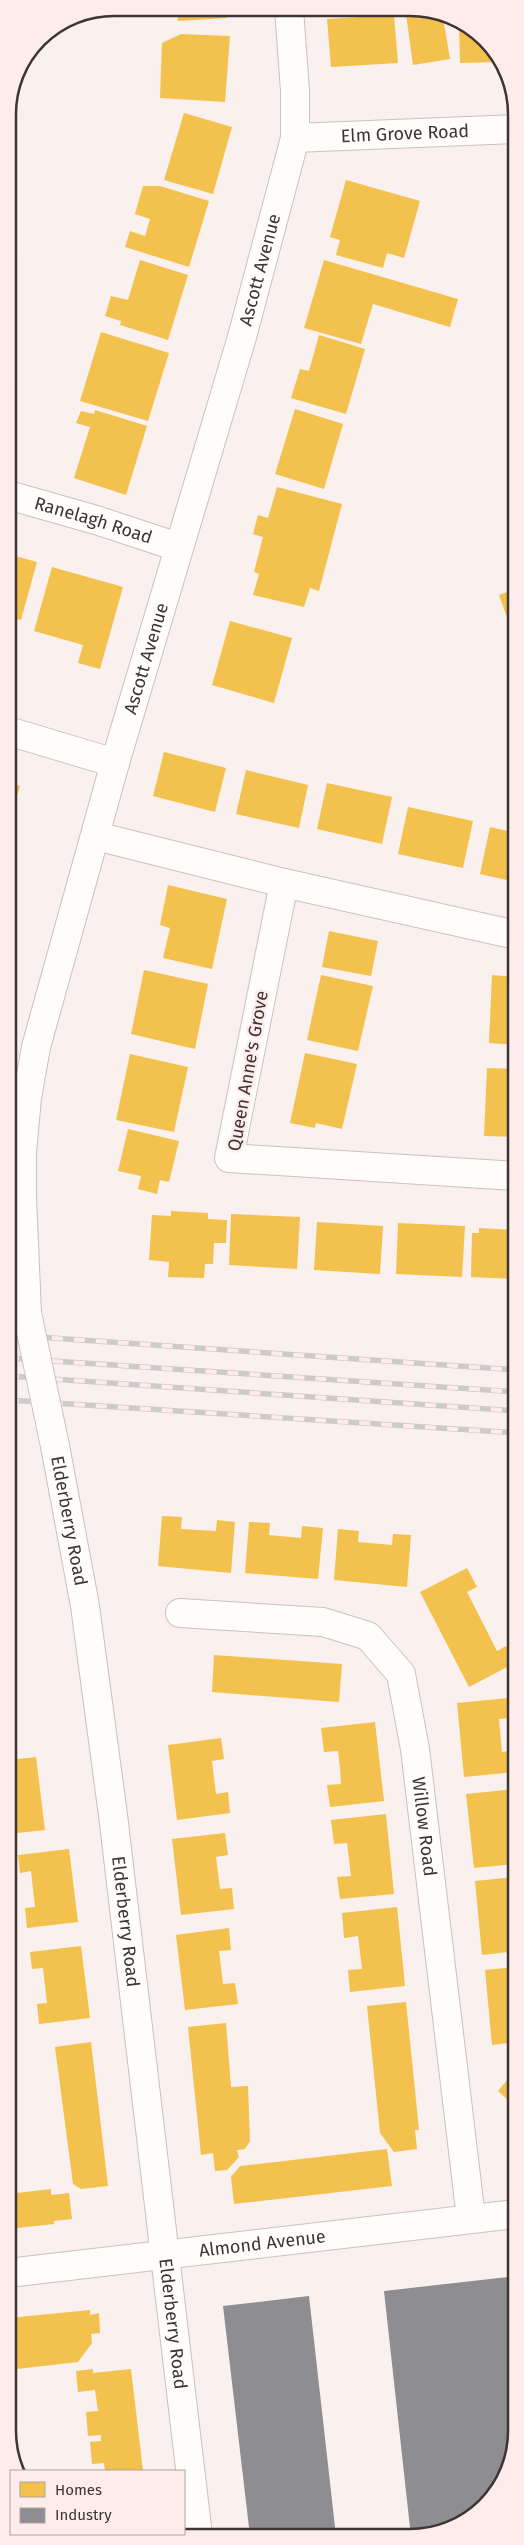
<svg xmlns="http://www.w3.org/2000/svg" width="524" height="2545" font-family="'Fira Sans',sans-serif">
<rect width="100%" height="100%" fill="#faf0ee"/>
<g fill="#f2c14e">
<path d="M165 8H226L227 18 178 21V13L166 14Z"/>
<path d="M433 11 443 17 450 59 413 65 406 14Z"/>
<path d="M394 15 398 63 331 67 327 19Z"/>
<path d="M459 26 490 44 498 62 460 63Z"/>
<path d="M181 34 230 36 225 102 160 98 162 43Z"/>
<path d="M184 113 232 127 213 194 164 180Z"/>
<path d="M346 180 420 201 404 258 387 253 383 268 336 255 340 240 330 237Z"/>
<path d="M143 186H160L209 201 189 267 125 247 130 231 145 236 150 219 135 214Z"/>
<path d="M515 228H516V257L508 255Z"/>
<path d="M140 260 188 275 168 340 120 325 121 321 105 316 111 296 128 300Z"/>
<path d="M324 260 458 299 450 327 373 304 361 344 304 328Z"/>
<path d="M101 332 169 353 148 421 80 401Z"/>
<path d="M319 335 365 349 346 414 291 398 300 369 309 371Z"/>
<path d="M295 409 343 424 324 489 275 474Z"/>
<path d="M95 410 147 426 126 495 74 478 90 427 76 423 81 411 94 414Z"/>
<path d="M277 487 342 504 319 591 310 588 304 607 253 595 259 574 254 572 263 537 253 534 258 515 268 518Z"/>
<path d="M8 554 37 562 21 620 8 617Z"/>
<path d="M52 567 123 587 100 669 78 663 83 645 34 631Z"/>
<path d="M516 589V643L499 595Z"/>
<path d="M230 621 292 638 274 703 212 685Z"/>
<path d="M164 752 226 768 215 812 153 796Z"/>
<path d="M246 770 308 785 299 828 236 814Z"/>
<path d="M8 782 20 786 14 806 8 805Z"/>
<path d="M327 783 392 797 382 844 317 829Z"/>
<path d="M408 807 473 821 463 868 398 854Z"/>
<path d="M490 827 516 833V882L480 874Z"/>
<path d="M168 885 227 899 212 969 163 958 170 928 160 925Z"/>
<path d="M329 931 378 941 371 976 322 967Z"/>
<path d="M144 970 208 984 195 1049 131 1034Z"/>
<path d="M321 975 373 986 358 1051 307 1040Z"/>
<path d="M492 975 516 977V1045L489 1043Z"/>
<path d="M305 1053 357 1064 342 1129 316 1123 315 1128 290 1123Z"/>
<path d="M130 1054 188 1067 174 1132 116 1120Z"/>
<path d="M487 1068 516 1069V1137L484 1136Z"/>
<path d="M128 1129 179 1141 169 1182 160 1180 157 1194 138 1189 141 1176 118 1171Z"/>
<path d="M171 1211 208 1213V1219L227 1220 226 1243H214L213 1264H205L204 1278 168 1277 169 1262 149 1260 152 1215 171 1216Z"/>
<path d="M231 1214 300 1217 297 1269 229 1265Z"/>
<path d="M317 1222 383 1226 380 1274 314 1270Z"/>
<path d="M398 1223 465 1226 462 1277 396 1274Z"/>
<path d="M479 1228 516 1230V1279L471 1277 472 1233H479Z"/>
<path d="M162 1516 182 1517 181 1529 216 1531 217 1520 235 1522 231 1573 158 1566Z"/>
<path d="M249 1522 270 1523 269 1535 301 1538 302 1526 323 1528 318 1579 245 1573Z"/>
<path d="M338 1529 359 1531 358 1542 392 1545 393 1534 411 1535 407 1587 334 1580Z"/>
<path d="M467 1568 477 1587 467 1592 497 1651 506 1646 515 1663 469 1687 420 1592Z"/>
<path d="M8 1645 17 1646 15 1682 8 1681Z"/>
<path d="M214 1655 342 1664 339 1702 212 1692Z"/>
<path d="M509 1698 511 1718 499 1719 502 1752 516 1750V1772L464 1777 457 1703Z"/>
<path d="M375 1722 384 1801 330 1807 327 1785 341 1784 340 1768 338 1751 324 1752 321 1728Z"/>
<path d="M221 1738 224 1759 212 1761 214 1778 216 1794 228 1792 230 1813 177 1820 168 1745Z"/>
<path d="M36 1757 45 1830 8 1834V1760Z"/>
<path d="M516 1789V1809L509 1810 512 1843 516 1842V1864L474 1868 466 1794Z"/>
<path d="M386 1814 394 1894 340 1899 337 1877 351 1876 347 1843 334 1844 331 1820Z"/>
<path d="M225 1833 228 1855 216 1857 220 1889 232 1888 234 1909 181 1915 172 1839Z"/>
<path d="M69 1849 78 1922 27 1928 25 1908 35 1907 31 1871 20 1873 18 1855Z"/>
<path d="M516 1877V1951L482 1955 475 1881Z"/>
<path d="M397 1907 405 1986 350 1992 348 1970 362 1969 360 1952 358 1936 344 1938 342 1913Z"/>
<path d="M229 1928 231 1950 219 1951 221 1967 223 1984 235 1983 238 2004 185 2010 176 1935Z"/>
<path d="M81 1946 90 2018 39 2024 37 2004 47 2003 43 1968 32 1969 30 1952Z"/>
<path d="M516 1967V2042L492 2045 485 1970Z"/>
<path d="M406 2002 419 2130H415L417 2149 394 2152 380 2133 367 2006Z"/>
<path d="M226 2023 231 2087 248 2086 250 2141 245 2149 237 2150 239 2157 227 2170 215 2171 213 2153 201 2155 188 2027Z"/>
<path d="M91 2042 108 2186 81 2189 73 2184 55 2047Z"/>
<path d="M516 2070V2107L498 2091Z"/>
<path d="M387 2149 392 2186 234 2204 231 2177 240 2166Z"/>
<path d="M51 2189V2195L69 2193 72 2219 54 2221V2224L8 2229V2194Z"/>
<path d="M90 2310V2315L99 2313 100 2333 91 2334 92 2343 78 2362 8 2370V2318Z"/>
<path d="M93 2369V2373L131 2369 143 2471H105L104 2463 92 2464 90 2442 101 2441V2435L88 2436 86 2412 98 2411 95 2390 78 2392 76 2371Z"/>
<path d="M120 2534H148L149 2536 120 2535Z"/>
</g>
<g fill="#8d8d92">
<path d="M516 2276V2437L490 2501 457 2526 423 2537H411L384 2291Z"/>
<path d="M309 2296 336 2536H250L223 2306Z"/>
</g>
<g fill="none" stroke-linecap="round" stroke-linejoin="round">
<g stroke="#cac1c0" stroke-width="30">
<g id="minor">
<path id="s1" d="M295 138 516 129"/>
<path id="s2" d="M8 495 96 520 178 547"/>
<path d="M8 731 115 763"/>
<path d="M96 836 284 883 516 935"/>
<path d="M284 883 229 1158 516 1176"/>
<path id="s3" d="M27 1313 22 1197V1152L27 1098 36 1047 115 763 242 337 295 138V91L289 9"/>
<path id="s4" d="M55 1446 85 1606 113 1815 198 2536"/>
<path id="s5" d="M180 1613 323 1622 368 1636 401 1674 415 1749 471 2218"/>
<path id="s6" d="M8 2273 516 2214"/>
</g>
</g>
<use href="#minor" stroke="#fefdfc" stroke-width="28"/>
<g stroke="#cdcbca" stroke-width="5.5">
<g id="rail">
<path d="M8 1335 516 1370"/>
<path d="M8 1358 516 1392"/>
<path d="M8 1376 516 1411"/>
<path d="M8 1400 516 1433"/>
</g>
</g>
<use href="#rail" stroke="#feecea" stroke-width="4" stroke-dasharray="11" stroke-linecap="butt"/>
<g stroke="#cac1c0" stroke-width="30" stroke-linecap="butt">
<path id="minor-bridge" d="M27 1313 55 1446"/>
</g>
<use href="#minor-bridge" stroke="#fefdfc" stroke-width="28"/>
</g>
<g text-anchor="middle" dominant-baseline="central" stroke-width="5" stroke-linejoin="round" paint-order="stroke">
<g font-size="18" fill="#3d3434" stroke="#feecea">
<text stroke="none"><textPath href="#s1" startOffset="110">Elm Grove Road</textPath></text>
<text stroke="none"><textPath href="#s3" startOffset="1076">Ascott Avenue</textPath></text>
<text stroke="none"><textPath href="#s2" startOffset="89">Ranelagh Road</textPath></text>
<text stroke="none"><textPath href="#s3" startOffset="671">Ascott Avenue</textPath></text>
<text transform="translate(248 1071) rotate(-80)">Queen Anne's Grove</text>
<text stroke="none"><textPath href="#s4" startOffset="76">Elderberry Road</textPath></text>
<text stroke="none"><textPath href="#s5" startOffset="395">Willow Road</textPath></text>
<text stroke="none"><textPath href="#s4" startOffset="481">Elderberry Road</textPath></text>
<text stroke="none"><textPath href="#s6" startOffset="256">Almond Avenue</textPath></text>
<text stroke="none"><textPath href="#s4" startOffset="886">Elderberry Road</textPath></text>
</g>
</g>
<path d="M0 0H524V2545H0ZM114 16H410A98 98 0 0 1 508 114V2431A98 98 0 0 1 410 2529H114A98 98 0 0 1 16 2431V114A98 98 0 0 1 114 16Z" fill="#feecea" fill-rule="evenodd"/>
<path fill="none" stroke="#3d3434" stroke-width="2.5" d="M114 16H410A98 98 0 0 1 508 114V2431A98 98 0 0 1 410 2529H114A98 98 0 0 1 16 2431V114A98 98 0 0 1 114 16Z"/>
<rect x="10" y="2470" width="175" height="65" fill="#feecea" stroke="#b1a2a1"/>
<rect x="20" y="2482" width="25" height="15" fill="#f2c14e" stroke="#b1a2a1"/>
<text x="55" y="2495" font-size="15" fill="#3d3434">Homes</text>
<rect x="20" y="2508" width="25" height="15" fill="#8d8d92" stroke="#b1a2a1"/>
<text x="55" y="2520" font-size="15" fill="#3d3434">Industry</text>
</svg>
